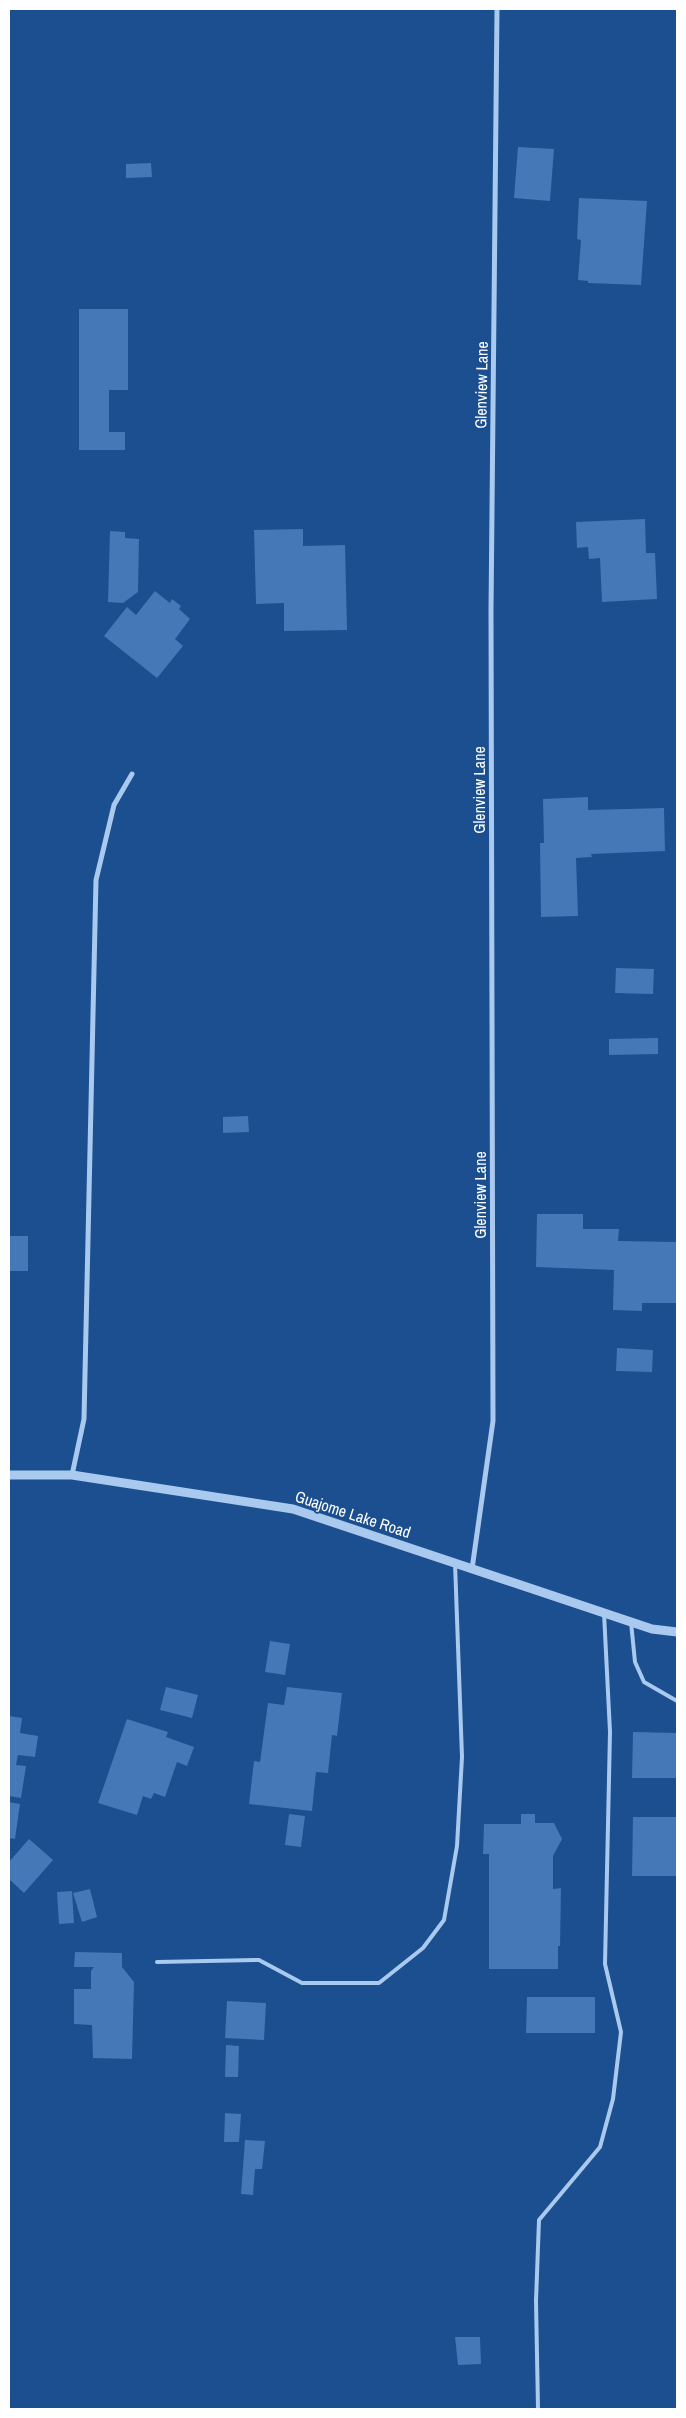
<svg xmlns="http://www.w3.org/2000/svg" width="686" height="2418" font-family="'Archivo Narrow',sans-serif">
<rect width="100%" height="100%" fill="#1b4f8f"/>
<g fill="#4478b7">
<path d="M518 147 554 149 550 201 514 198Z"/>
<path d="M151 163 152 177 126 178V164Z"/>
<path d="M579 198 647 201 641 285 588 283V281L578 280 581 240 577 239Z"/>
<path d="M79 309H128V390H109V432H125V450H79Z"/>
<path d="M645 519 646 553H655L657 599 602 602 600 558 589 559 588 547 577 548 576 522Z"/>
<path d="M303 529V546L345 545 347 630 284 631V603L256 604 254 530Z"/>
<path d="M110 531 125 532V538L139 539 138 592 123 603 108 602Z"/>
<path d="M155 591 170 603 172 599 181 606 179 609 190 619 175 639 183 646 157 678 104 636 127 607 136 615Z"/>
<path d="M588 797V810L664 808 665 851 591 854 592 857 576 858 578 916 541 917 540 843H544L543 799Z"/>
<path d="M616 968 654 969 653 994 615 993Z"/>
<path d="M658 1038V1054L609 1055V1039Z"/>
<path d="M248 1116 249 1132 223 1133V1117Z"/>
<path d="M537 1214H583V1229H619L618 1241 677 1242 676 1303H642V1311L613 1310 614 1270 536 1267Z"/>
<rect x="9" y="1236" width="19" height="35"/>
<path d="M617 1348 653 1350 652 1372 616 1371Z"/>
<path d="M270 1641 290 1644 285 1675 265 1672Z"/>
<path d="M166 1687 198 1695 192 1718 160 1710Z"/>
<path d="M287 1687 342 1693 337 1736 332 1735 328 1773 316 1772 312 1811 249 1804 254 1761 260 1762 268 1703 284 1705Z"/>
<path d="M9 1716 22 1718 20 1733 38 1736 35 1757 18 1755 16 1765 26 1766 21 1798 9 1796Z"/>
<path d="M127 1719 168 1732 166 1737 194 1747 187 1766 177 1762 165 1797 154 1793 151 1799 143 1796 137 1815 98 1803Z"/>
<path d="M633 1732 677 1733V1778H632Z"/>
<path d="M9 1802 20 1804 15 1839 9 1838Z"/>
<path d="M289 1814 305 1816 301 1847 285 1845Z"/>
<path d="M521 1814H535V1823H554L562 1839 553 1856V1889L561 1888 560 1946H558V1969H489V1854H483L484 1824H521Z"/>
<path d="M633 1817H677V1876H632Z"/>
<path d="M29 1839 53 1860 24 1893 9 1879V1862Z"/>
<path d="M90 1889 97 1917 82 1922 73 1893Z"/>
<path d="M72 1891 74 1923 59 1924 57 1892Z"/>
<path d="M75 1952 122 1953V1967L134 1982 132 2059 93 2058 92 2025 74 2024V1989H91V1971L94 1967H74Z"/>
<path d="M527 1997H595V2033H526Z"/>
<path d="M227 2001 266 2003 264 2040 225 2038Z"/>
<path d="M226 2045 239 2046 238 2077H225Z"/>
<path d="M225 2113 241 2114 239 2142H224Z"/>
<path d="M245 2140 265 2141 262 2169H255L253 2195 241 2194Z"/>
<path d="M455 2337H480L481 2364 458 2365Z"/>
</g>
<g fill="none" stroke-linecap="round" stroke-linejoin="round">
<g stroke="#a9c9ee" stroke-width="4">
<path d="M631 1622 635 1662 644 1682 677 1701"/>
<path d="M157 1962 259 1960 302 1983H379L423 1948 444 1920 457 1846 462 1757 455 1563"/>
<path d="M538 2409 536 2301 539 2220 600 2147 613 2099 621 2032 605 1964 610 1732 604 1613"/>
</g>
<g stroke="#a9c9ee" stroke-width="5">
<path d="M72 1475 84 1419 96 880 114 805 132 774"/>
<path d="M472 1569 493 1421 491 611 497 9"/>
</g>
<path stroke="#a9c9ee" stroke-width="9" d="M9 1475H72L293 1509 652 1629 677 1632"/>
</g>
<g text-anchor="middle" dominant-baseline="central" stroke-width="4" stroke-linejoin="round" paint-order="stroke">
<g font-size="16" fill="#fff" stroke="#1b4f8f">
<text transform="translate(481 385) rotate(-89)">Glenview Lane</text>
<text transform="translate(479 790) rotate(-90)">Glenview Lane</text>
<text transform="translate(480 1195) rotate(-90)">Glenview Lane</text>
<text transform="translate(353 1514) rotate(18)">Guajome Lake Road</text>
</g>
</g>
<rect width="686" height="2418" fill="none" stroke="#ffffff" stroke-width="20"/>
</svg>
